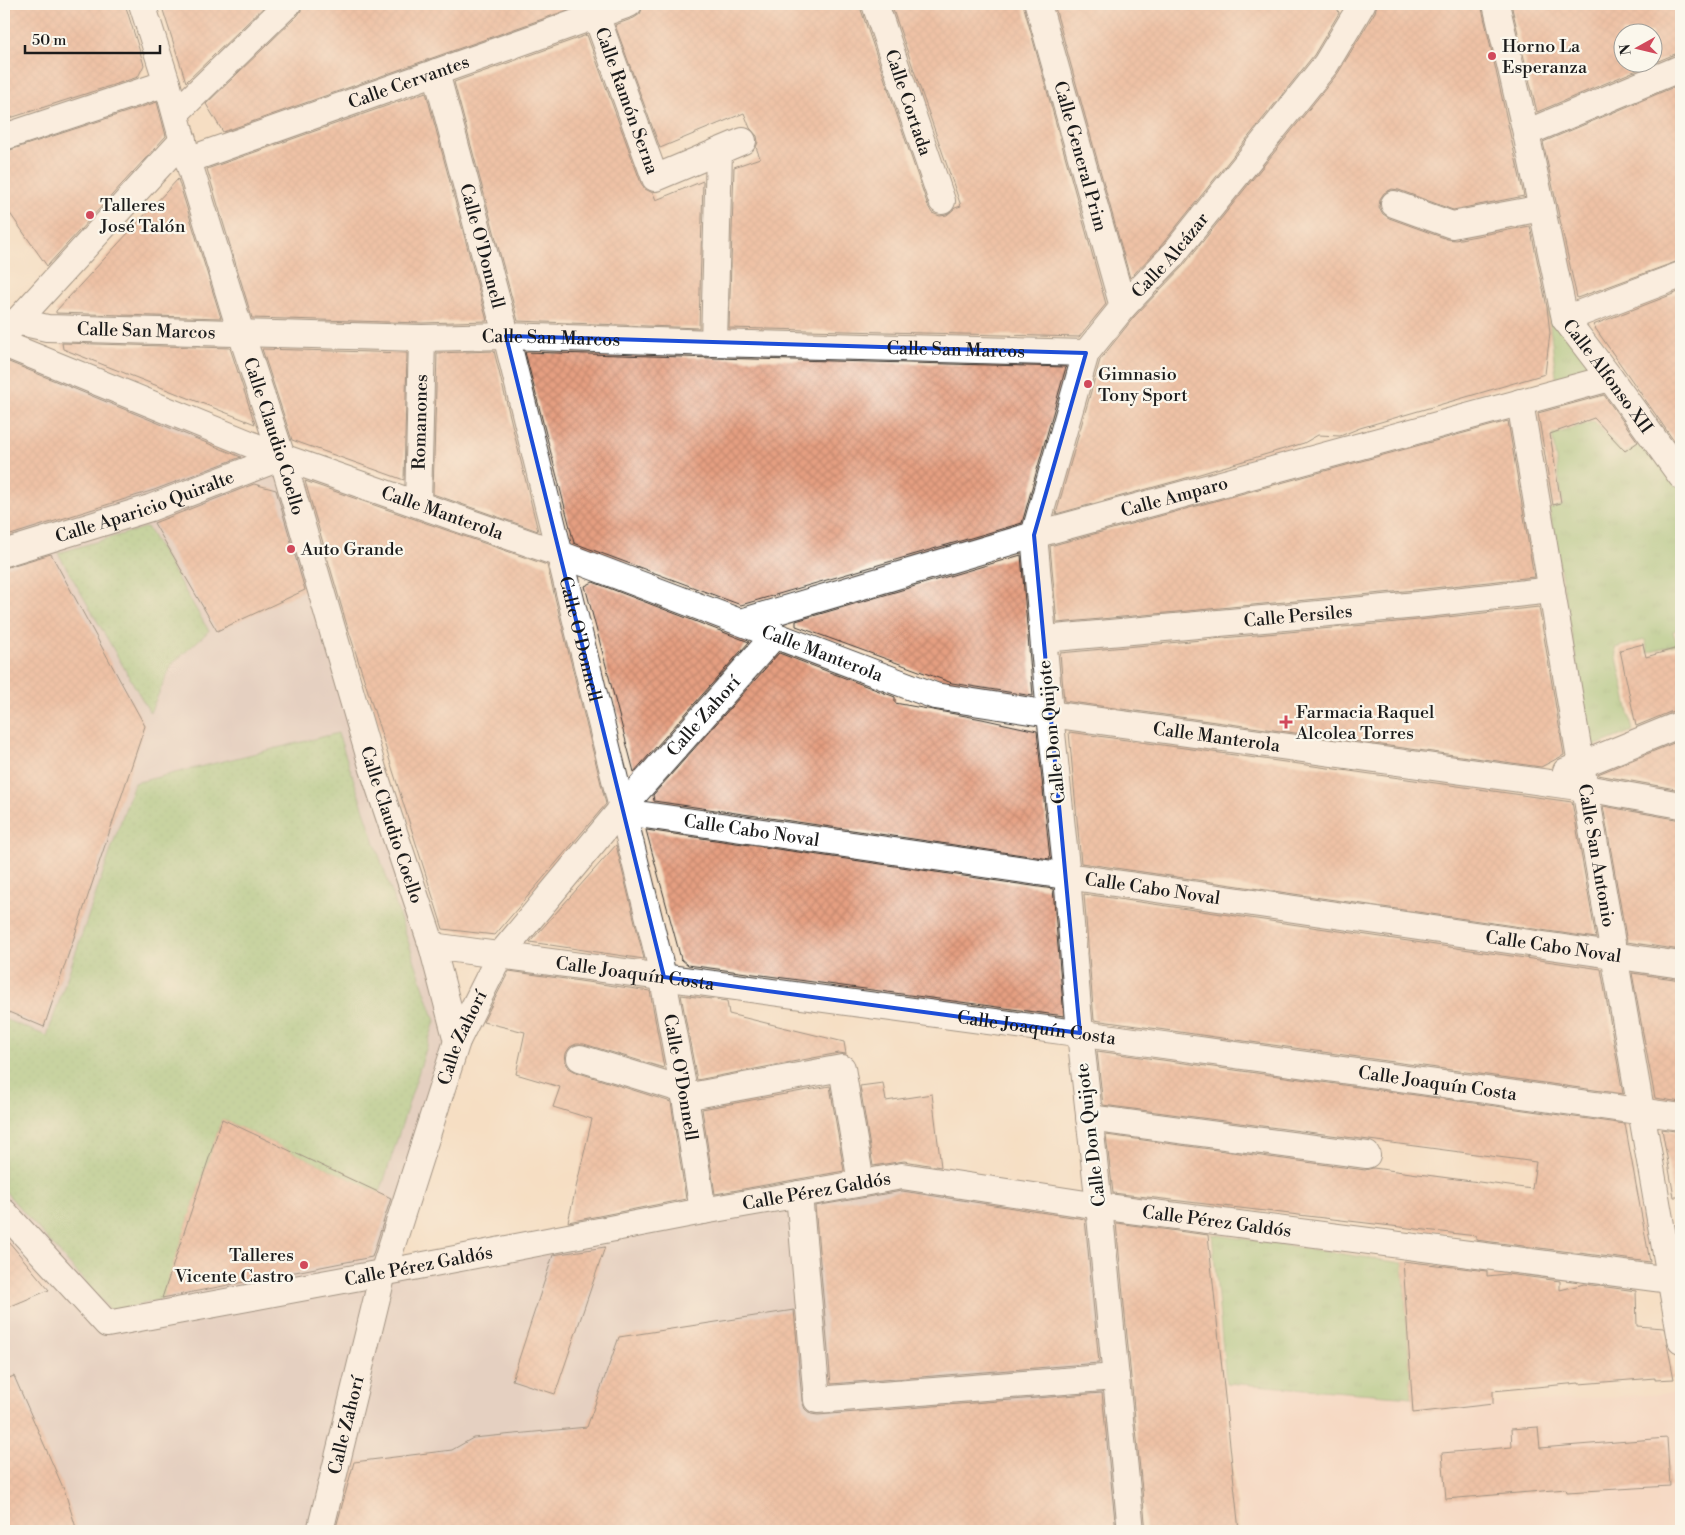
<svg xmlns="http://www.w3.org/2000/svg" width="1685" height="1535" font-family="'Libre Bodoni',serif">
<defs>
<pattern id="grass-dots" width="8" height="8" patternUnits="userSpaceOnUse" patternTransform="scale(1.25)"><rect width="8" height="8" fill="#90c577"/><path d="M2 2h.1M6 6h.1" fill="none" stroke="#7ca966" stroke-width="1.8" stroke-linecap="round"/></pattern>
<pattern id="park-tufts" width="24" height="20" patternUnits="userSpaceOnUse" patternTransform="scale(1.25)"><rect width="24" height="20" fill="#90c577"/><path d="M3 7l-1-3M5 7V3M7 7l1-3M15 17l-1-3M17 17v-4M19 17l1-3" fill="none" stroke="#7ca966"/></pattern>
<pattern id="building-cross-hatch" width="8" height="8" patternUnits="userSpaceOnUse" patternTransform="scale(1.25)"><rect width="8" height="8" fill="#e59f81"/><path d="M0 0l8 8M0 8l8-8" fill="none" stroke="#c4886f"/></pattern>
</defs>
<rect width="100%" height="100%" fill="#fbf7ec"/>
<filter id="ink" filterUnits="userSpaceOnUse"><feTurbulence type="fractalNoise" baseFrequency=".02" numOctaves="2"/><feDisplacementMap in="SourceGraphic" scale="10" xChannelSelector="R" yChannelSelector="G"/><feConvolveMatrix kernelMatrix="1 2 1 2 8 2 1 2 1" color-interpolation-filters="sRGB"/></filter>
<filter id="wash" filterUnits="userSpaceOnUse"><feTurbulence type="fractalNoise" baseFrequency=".0096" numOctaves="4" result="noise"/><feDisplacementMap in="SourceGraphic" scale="20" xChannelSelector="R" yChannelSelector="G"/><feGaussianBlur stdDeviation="1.12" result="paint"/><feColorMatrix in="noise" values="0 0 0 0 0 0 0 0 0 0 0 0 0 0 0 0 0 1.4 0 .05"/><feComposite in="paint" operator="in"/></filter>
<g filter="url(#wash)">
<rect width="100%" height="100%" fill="#f5dec3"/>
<path fill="#f6d2c4" d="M1226 1383 1412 1397 1413 1413 1493 1404 1680 1393 1681 1531H1242Z"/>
<path fill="#d1bfbe" d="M4 344 282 457 457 1041 384 1273 902 1176 1099 1206 1131 1531H4Z"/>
<g fill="url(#grass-dots)" stroke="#56704a">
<path d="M147 527 209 631 172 664 150 713 58 553Z"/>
<path d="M338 733 435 1021 380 1193 222 1119 162 1299 112 1312 4 1190V1019L47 1036 134 783Z"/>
</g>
<g fill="url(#park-tufts)" stroke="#56704a">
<path d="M1548 310 1565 319 1610 378 1557 384Z"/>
<path d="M1594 421 1624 454 1648 439 1681 485V629L1673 631 1677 644 1648 653 1645 640 1615 648 1633 731 1592 747 1549 509 1563 505 1552 435Z"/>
<path d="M1212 1234 1403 1263 1412 1397 1226 1383Z"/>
</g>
<g id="blocks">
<g fill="url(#building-cross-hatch)" fill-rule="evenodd">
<path d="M4 4H125L144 65 138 77 4 120Z"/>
<path d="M161 4H267L186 82Z"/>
<path d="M303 4H585L223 132 206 104 298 15 302 9Z"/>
<path d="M644 4H859L928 206 932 213 940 216 947 215 955 208 961 206 891 4H1023L1106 304 1079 337 729 328 734 167 760 158 756 147 758 142 757 136 750 128 744 113 660 148 615 25 634 18 640 14Z"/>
<path d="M1054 4H1336L1339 13 1314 55 1160 247 1130 278Z"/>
<path d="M1377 4H1481L1524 196 1453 210 1399 190 1392 189 1384 193 1380 199 1379 207 1383 214 1389 218 1447 239 1455 240 1530 226 1547 307 1550 333 1545 374 1360 428 1340 436 1318 435 1304 443 1176 481 1056 514 1100 360 1134 317 1183 266 1338 73 1375 12Z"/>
<path d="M1511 4H1681V53L1675 54 1537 112ZM1622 32H1652V62H1622Z"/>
<path d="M587 35 641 183 645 189 653 193 656 200 703 181 699 328 518 321 454 82Z"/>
<path d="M1681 84V260L1577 298 1543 142Z"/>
<path d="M426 92 487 321 422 323 252 318 207 169Z"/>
<path d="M157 102 166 136 47 266 4 205V152Z"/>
<path d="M178 179 221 318 56 313V311Z"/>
<path d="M1681 291V451L1593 325Z"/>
<path d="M62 343 230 348 255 424 63 349Z"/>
<path d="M262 349 407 353 404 480 292 440Z"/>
<path d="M494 351 538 531 433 494 437 353Z"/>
<path d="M525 352 714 358 1066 367 1022 523 741 605 574 543Z"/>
<path d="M4 360 241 457 154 490 4 537Z"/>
<path d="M1604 395 1638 442 1625 451 1594 418 1550 434 1561 503 1553 505 1538 413Z"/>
<path d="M1508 421 1534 577 1415 590 1057 623 1050 546Z"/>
<path d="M305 481 547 565 606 804 495 935 443 929 346 622Z"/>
<path d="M254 484 276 490 305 590 217 631 154 523Z"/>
<path d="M51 554 145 726 44 1027 4 1010V568Z"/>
<path d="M1021 555 1033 696 952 683 796 626V621Z"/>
<path d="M593 582 749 642 634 772 585 586Z"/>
<path d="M1539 607 1564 755 1541 767 1064 701 1060 653 1419 620Z"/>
<path d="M1643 644 1646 657 1681 647V709L1675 710 1636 726 1620 650Z"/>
<path d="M779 653 895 697V703L982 719 1037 731 1050 859 654 801 653 795Z"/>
<path d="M1069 732 1572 802 1596 938 1081 863Z"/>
<path d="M1681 740V790L1598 775V774Z"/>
<path d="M1603 806 1681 820V950L1627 942Z"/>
<path d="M646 830 1053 889 1064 1016 688 965 681 959Z"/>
<path d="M616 845 644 959 530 942 531 941Z"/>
<path d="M1084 894 1601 969 1623 1094 1094 1020Z"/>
<path d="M509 971 650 991 664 1068 584 1044H576L570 1047 566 1053 565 1061 569 1068 576 1072 671 1102 686 1199 568 1222 592 1119 553 1107 560 1087 516 1074 525 1032 483 1022Z"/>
<path d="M1632 973 1681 980V1102L1655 1098Z"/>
<path d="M681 995 727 1001 729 1014 844 1042 846 1054 839 1053 697 1080Z"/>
<path d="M1097 1051 1625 1124 1650 1262 1476 1240V1236L1113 1193 1106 1135 1365 1170 1373 1168 1532 1189 1536 1162 1103 1105Z"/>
<path d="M883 1083 886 1101 932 1094 941 1167 904 1161 873 1166 860 1086Z"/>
<path d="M830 1086 844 1171 715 1194 702 1109Z"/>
<path d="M222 1119 391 1198 372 1257 162 1298Z"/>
<path d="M1662 1129 1681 1132V1197H1674Z"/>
<path d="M902 1191 1085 1219 1099 1363 831 1384 815 1206Z"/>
<path d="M1116 1223 1208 1235 1239 1531H1146Z"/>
<path d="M4 1236 49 1290 4 1309Z"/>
<path d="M605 1247 555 1394 512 1380 553 1255Z"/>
<path d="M1403 1261 1487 1271V1276L1507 1274 1560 1281V1290L1584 1284 1636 1291 1637 1326 1664 1328 1674 1379 1655 1380V1378L1579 1384V1383L1493 1391V1404L1413 1413Z"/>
<path d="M794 1310 802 1401 805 1409 811 1414 818 1415 1102 1393 1116 1531H335L354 1462 452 1450 473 1438 587 1427 619 1337Z"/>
<path d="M14 1376 65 1492 77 1531H4V1380Z"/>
<path d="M1538 1427 1540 1448 1667 1438 1670 1486 1567 1492 1566 1489 1446 1499 1442 1453 1512 1447 1511 1429Z"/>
</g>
</g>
</g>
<g filter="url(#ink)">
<use href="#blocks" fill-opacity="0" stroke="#3d3935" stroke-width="1"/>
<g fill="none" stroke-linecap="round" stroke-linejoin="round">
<g stroke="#3d3935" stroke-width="28">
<g id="minor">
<path id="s1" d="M142 4 167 83 188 160 241 333 282 457 373 769 432 946 457 1041"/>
<path id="s2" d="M875 4 942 201"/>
<path id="s3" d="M1038 4 1123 307"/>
<path id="s4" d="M1496 4 1526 133 1565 319 1610 378 1681 476"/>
<path id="s5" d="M596 15 655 178 743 141"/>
<path id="s6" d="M436 72 503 323 660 963 685 1097 703 1211"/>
<path d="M176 113 288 4"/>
<path d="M1526 133 1681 68"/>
<path d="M4 137 167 83"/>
<path id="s7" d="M188 160 629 4"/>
<path d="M1394 204 1452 225 1542 208"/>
<path d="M1565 319 1681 275"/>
<path id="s8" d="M16 321 47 328 422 338 506 336 714 343 1086 353"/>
<path d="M7 332 183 140"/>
<path d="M714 343 719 151"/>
<path id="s9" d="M4 344 282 457 560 554 935 696 1050 714 1585 788 1681 805"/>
<path id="s10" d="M1520 402 1585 788 1681 1340"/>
<path id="s11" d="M418 504 422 338"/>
<path id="s12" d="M4 553 150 508 282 457"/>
<path id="s13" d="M741 622 1034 535 1610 378"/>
<path id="s14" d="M1044 639 1417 605 1552 590"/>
<path d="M1566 771 1681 724"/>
<path id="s15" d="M624 812 1681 965"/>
<path id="s16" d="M432 946 1091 1035 1681 1117"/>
<path d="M580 1058 684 1090"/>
<path d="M685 1097 842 1068 861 1183"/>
<path d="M1089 1118 1367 1155"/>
<path d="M799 1194 817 1400 1116 1377"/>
<path id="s17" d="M4 1212 107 1324 403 1269 703 1211 902 1176 1099 1206 1655 1278 1671 1280 1681 1279"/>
<path id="s18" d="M320 1531 383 1273 457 1041 500 955 623 807 775 635"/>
<path id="s19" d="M1131 1531 1099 1206 1080 1033 1067 876 1050 714 1034 535 1086 353 1123 307 1171 257 1326 64 1362 4"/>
</g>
</g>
<use href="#minor" stroke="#fff" stroke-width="26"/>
</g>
</g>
<path d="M0 0H1685V1535H0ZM506 336 1086 353 1034 535 1080 1033 664 977Z" fill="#f5dec3" fill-opacity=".55" fill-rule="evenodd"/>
<path fill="none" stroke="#1d4ed8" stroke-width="4" stroke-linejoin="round" d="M506 336 1086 353 1034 535 1080 1033 664 977Z"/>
<g fill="#d1495b" stroke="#fbf7ec" stroke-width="2">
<circle cx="1492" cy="56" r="5"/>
<circle cx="90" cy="215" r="5"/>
<circle cx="1088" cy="384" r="5"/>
<circle cx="291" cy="549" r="5"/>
<path d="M1283.5 714.5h5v5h5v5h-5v5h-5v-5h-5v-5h5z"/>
<circle cx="304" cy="1265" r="5"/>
</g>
<g text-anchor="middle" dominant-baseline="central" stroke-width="4.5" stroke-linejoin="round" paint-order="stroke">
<g font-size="18" fill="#1c1c1c" stroke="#fbf7ec" text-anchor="start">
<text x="1502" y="46">Horno La<tspan x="1502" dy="21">Esperanza</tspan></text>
<text x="100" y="205">Talleres<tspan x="100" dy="21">José Talón</tspan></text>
<text x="1098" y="374">Gimnasio<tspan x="1098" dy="21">Tony Sport</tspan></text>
<text x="301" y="549">Auto Grande</text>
<text x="1296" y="712">Farmacia Raquel<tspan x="1296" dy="21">Alcolea Torres</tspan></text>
<text x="294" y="1255" text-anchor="end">Talleres<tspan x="294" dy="21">Vicente Castro</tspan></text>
</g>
<g font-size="18" fill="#1c1c1c" stroke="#fbf7ec">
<text stroke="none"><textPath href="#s7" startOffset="234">Calle Cervantes</textPath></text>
<text stroke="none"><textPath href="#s5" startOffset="91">Calle Ramón Serna</textPath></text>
<text stroke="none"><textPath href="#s2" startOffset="104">Calle Cortada</textPath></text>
<text stroke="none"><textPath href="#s3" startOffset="158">Calle General Prim</textPath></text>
<text stroke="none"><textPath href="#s6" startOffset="180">Calle O'Donnell</textPath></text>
<text stroke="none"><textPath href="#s19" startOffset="1319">Calle Alcázar</textPath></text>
<text stroke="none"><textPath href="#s8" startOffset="131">Calle San Marcos</textPath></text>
<text stroke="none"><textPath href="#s8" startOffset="536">Calle San Marcos</textPath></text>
<text stroke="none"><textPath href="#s8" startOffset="941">Calle San Marcos</textPath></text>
<text stroke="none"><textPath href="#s4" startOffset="394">Calle Alfonso XII</textPath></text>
<text stroke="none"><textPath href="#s11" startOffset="82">Romanones</textPath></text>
<text stroke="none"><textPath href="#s1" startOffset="452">Calle Claudio Coello</textPath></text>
<text stroke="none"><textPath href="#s13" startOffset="451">Calle Amparo</textPath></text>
<text stroke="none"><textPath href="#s12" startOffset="148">Calle Aparicio Quiralte</textPath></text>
<text stroke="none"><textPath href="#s9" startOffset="470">Calle Manterola</textPath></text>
<text stroke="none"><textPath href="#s14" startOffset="255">Calle Persiles</textPath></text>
<text stroke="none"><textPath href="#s6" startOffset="585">Calle O'Donnell</textPath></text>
<text stroke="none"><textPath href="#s9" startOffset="875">Calle Manterola</textPath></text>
<text stroke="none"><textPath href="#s18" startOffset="919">Calle Zahorí</textPath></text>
<text transform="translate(1052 732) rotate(-96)">Calle Don Quijote</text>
<text stroke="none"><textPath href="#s9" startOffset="1280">Calle Manterola</textPath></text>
<text stroke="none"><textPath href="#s1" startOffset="858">Calle Claudio Coello</textPath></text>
<text stroke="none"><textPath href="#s15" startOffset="129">Calle Cabo Noval</textPath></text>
<text stroke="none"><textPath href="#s10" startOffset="460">Calle San Antonio</textPath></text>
<text stroke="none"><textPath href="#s15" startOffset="534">Calle Cabo Noval</textPath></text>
<text stroke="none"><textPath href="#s15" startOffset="939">Calle Cabo Noval</textPath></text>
<text stroke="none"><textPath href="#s16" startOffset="205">Calle Joaquín Costa</textPath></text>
<text stroke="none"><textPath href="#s16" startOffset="610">Calle Joaquín Costa</textPath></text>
<text stroke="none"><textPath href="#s18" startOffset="514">Calle Zahorí</textPath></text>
<text stroke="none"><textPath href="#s6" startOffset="1035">Calle O'Donnell</textPath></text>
<text stroke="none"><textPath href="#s16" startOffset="1015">Calle Joaquín Costa</textPath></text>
<text transform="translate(1091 1135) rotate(-97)">Calle Don Quijote</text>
<text stroke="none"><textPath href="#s17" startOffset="874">Calle Pérez Galdós</textPath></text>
<text stroke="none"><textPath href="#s17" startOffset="1279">Calle Pérez Galdós</textPath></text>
<text stroke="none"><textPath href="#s17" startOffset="469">Calle Pérez Galdós</textPath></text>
<text stroke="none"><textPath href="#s18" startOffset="109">Calle Zahorí</textPath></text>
</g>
</g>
<rect width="1685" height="1535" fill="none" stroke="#fbf7ec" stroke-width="20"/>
<g transform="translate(1638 48) rotate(262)"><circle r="24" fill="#fbf7ec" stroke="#a29f99"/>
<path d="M0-4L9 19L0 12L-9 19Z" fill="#d1495b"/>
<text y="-8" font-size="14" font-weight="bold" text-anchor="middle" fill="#1c1c1c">N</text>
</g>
<path d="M25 45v8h135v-8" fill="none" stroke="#1c1c1c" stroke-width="2.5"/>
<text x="32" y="45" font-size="15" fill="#1c1c1c" stroke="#fbf7ec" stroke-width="4" paint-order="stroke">50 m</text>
</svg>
